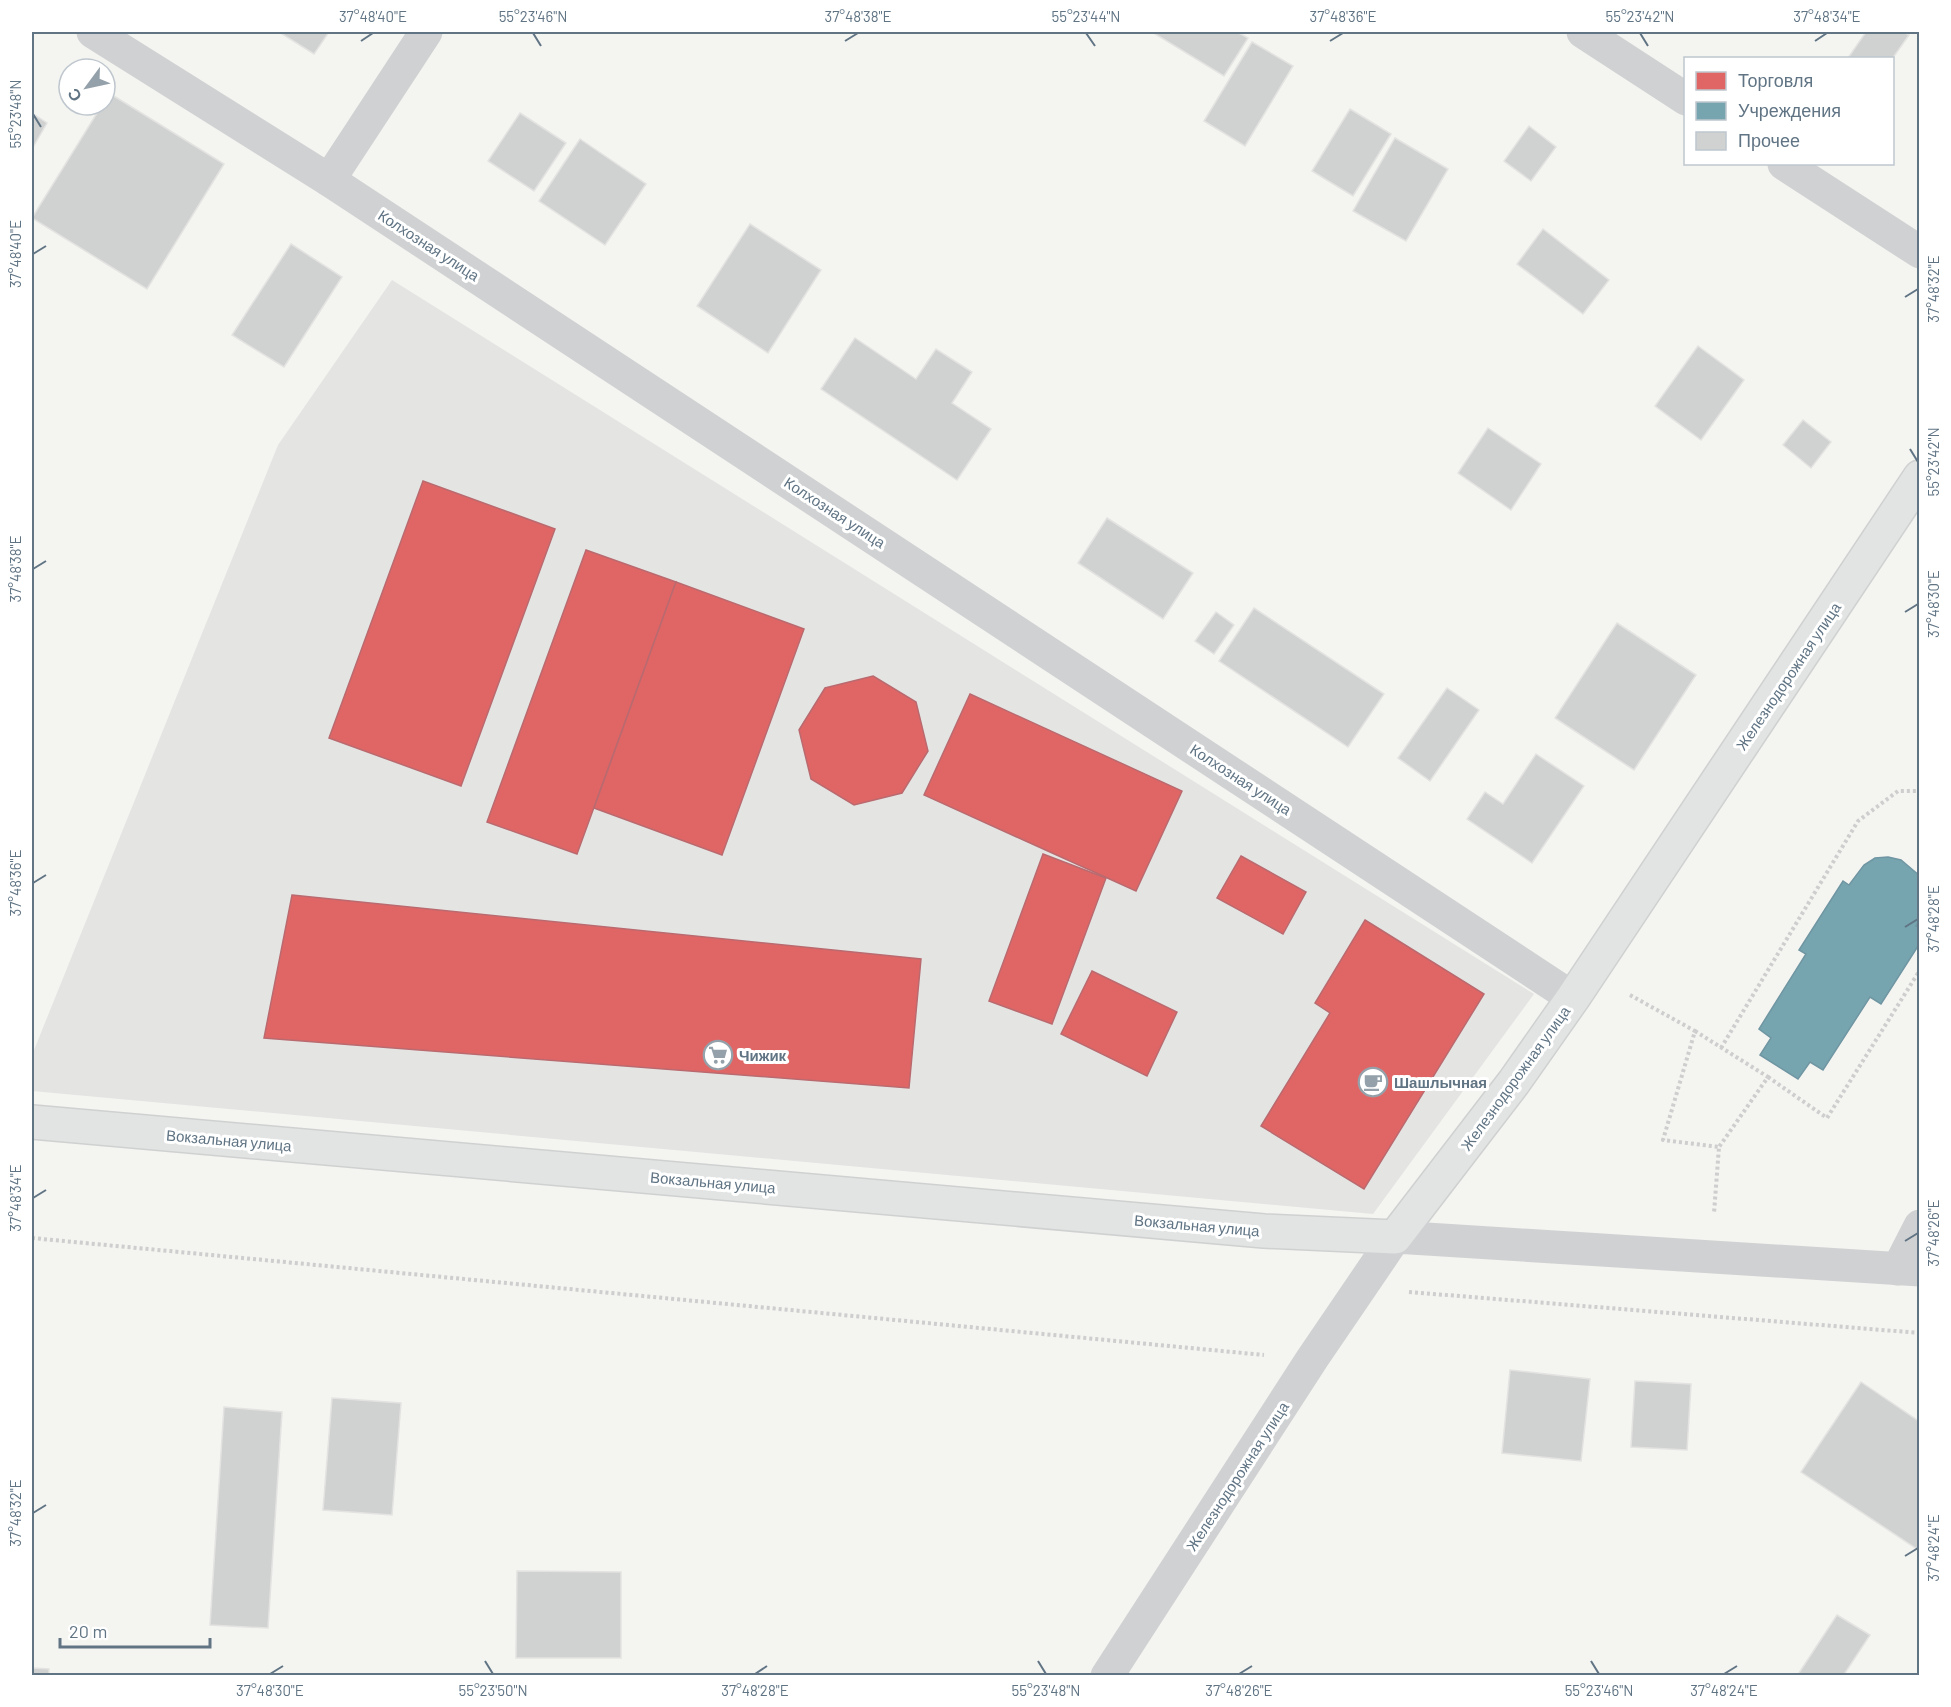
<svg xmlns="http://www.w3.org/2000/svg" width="1951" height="1707" font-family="Barlow,sans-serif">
<rect width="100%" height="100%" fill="#f4f4f1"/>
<path fill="#e4e5e3" d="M392 280 1534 994 1373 1214 32 1091V1055L278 445Z"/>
<g fill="#e06666" stroke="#ba6a6f" stroke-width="1.5">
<path d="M423 481 555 529 461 786 329 738Z"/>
<path d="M586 550 676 582 577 854 487 822Z"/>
<path d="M676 582 804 629 722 855 594 808Z"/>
<path d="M873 676 916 702 928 751 902 793 854 805 811 779 799 730 825 688Z"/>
<path d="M970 694 1182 791 1136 891 924 795Z"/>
<path d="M1043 854 1106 878 1052 1024 989 1001Z"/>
<path d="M1241 856 1306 892 1283 934 1217 898Z"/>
<path d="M292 895 921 959 909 1088 264 1038Z"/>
<path d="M1365 920 1484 994 1364 1189 1261 1126 1330 1013 1315 1003Z"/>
<path d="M1092 971 1177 1012 1147 1076 1061 1034Z"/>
</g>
<path fill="#76a5af" stroke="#6f96a2" stroke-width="1.5" d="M1888 857 1901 860 1920 876V920L1916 926 1920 928V943L1881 1004 1870 997 1823 1070 1810 1062 1798 1079 1760 1055 1771 1038 1759 1029 1806 954 1799 950 1843 881 1849 885 1864 865 1875 858Z"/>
<g fill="#d0d1d1" stroke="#e3e3e1" stroke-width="1.5">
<path d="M279 32H329L314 54Z"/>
<path d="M1152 32H1237L1248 38 1224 76Z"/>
<path d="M1866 32H1903L1909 35 1892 59 1848 58Z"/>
<path d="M1252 42 1293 66 1245 146 1204 121Z"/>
<path d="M109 93 224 164 147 289 32 218 102 105H105Z"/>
<path d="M1350 109 1391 134 1353 196 1312 171Z"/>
<path d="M32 113 47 123 32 149Z"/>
<path d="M520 113 566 143 534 191 488 161Z"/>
<path d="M1529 126 1556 147 1531 181 1504 161Z"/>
<path d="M1395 138 1448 169 1406 241 1353 211Z"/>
<path d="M580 139 646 184 605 245 539 201Z"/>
<path d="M750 224 821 270 768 353 697 306Z"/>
<path d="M1543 229 1609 280 1583 314 1517 264Z"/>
<path d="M291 244 342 277 284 367 232 335Z"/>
<path d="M855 338 916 379 936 349 972 372 952 403 991 429 957 480 821 389Z"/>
<path d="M1698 346 1744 380 1701 440 1655 406Z"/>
<path d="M1803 420 1831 442 1811 468 1783 445Z"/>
<path d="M1488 428 1541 464 1511 510 1458 473Z"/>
<path d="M1107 518 1193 573 1163 619 1078 563Z"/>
<path d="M1254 608 1384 694 1348 747 1219 661Z"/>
<path d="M1216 612 1234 625 1214 654 1195 641Z"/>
<path d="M1617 623 1696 675 1634 770 1555 718Z"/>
<path d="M1447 688 1479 710 1430 781 1398 758Z"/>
<path d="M1536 754 1584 786 1532 863 1467 819 1485 792 1503 804Z"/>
<path d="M1510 1370 1590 1379 1581 1461 1502 1453Z"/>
<path d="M1635 1381 1691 1384 1687 1450 1631 1447Z"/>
<path d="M1861 1382 1920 1422V1551L1801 1472Z"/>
<path d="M332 1398 401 1403 392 1515 323 1510Z"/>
<path d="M224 1407 282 1412 268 1628 210 1625Z"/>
<path d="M517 1571 621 1572V1658H516Z"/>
<path d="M1837 1615 1870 1635 1843 1676H1797Z"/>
<path d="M32 1668 49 1669V1676H32Z"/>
</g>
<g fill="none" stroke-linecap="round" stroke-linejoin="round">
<g stroke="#cfd1d1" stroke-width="36">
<path id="major" d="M32 1122 1264 1231 1395 1237 1514 1082 1573 998 1920 477"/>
</g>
<g stroke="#cdcecd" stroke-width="4" stroke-dasharray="3 3" stroke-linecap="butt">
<path d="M1630 995 1695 1031 1663 1140 1719 1147 1714 1213"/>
<path d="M1695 1031 1768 1077 1719 1147"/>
<path d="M1721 1048 1858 821 1898 791H1920"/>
<path d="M1768 1077 1827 1118 1920 970"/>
<path d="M32 1238 1264 1355"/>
<path d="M1409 1292 1920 1333"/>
</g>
<g stroke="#d0d1d2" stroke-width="33">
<path d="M93 32 329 180 1573 998"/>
<path d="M1583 32 1686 99"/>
<path d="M1784 164 1920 252"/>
<path d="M329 180 426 32"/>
<path d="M1898 1269 1920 1226"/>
<path d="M1107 1676 1312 1359 1395 1237 1920 1270"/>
</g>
<use href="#major" stroke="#e2e3e3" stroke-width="33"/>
</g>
<path fill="none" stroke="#607484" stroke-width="2" d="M533 33 541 46M1086 33 1095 46M1640 33 1648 46M361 41 373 33M845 41 858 33M1330 41 1343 33M1815 41 1827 33M33 114 41 127M33 254 46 246M1905 297 1918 289M1910 449 1918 462M33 569 46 561M1905 612 1918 604M33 883 46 875M1905 927 1918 919M33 1198 46 1190M1905 1241 1918 1233M33 1513 46 1505M1905 1556 1918 1548M485 1661 493 1674M1038 1661 1046 1674M1591 1661 1599 1674M270 1674 283 1666M755 1674 767 1666M1239 1674 1252 1666M1724 1674 1737 1666"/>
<defs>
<g id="supermarket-ring" transform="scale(1.5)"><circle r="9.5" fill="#fff" stroke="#94a1aa" stroke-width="1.5"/><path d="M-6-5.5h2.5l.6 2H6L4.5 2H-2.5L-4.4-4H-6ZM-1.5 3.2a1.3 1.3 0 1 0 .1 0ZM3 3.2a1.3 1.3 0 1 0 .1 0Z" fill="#94a1aa"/></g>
<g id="cafe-ring" transform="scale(1.5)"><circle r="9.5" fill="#fff" stroke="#94a1aa" stroke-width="1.5"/><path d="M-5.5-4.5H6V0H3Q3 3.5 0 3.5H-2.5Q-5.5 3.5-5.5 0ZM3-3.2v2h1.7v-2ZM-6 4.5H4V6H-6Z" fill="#94a1aa"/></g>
</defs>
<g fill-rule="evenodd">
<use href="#supermarket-ring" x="718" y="1055"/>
<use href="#cafe-ring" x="1373" y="1082"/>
</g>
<g text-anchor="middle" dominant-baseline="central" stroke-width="6" stroke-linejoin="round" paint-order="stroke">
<g font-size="15" fill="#607484" stroke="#fff">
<text transform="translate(429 245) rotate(33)">Колхозная улица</text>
<text transform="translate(835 512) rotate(33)">Колхозная улица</text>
<text transform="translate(1788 676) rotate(-56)">Железнодорожная улица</text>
<text transform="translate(1241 779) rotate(33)">Колхозная улица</text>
<text transform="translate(1515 1078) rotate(-54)">Железнодорожная улица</text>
<text transform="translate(229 1140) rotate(5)">Вокзальная улица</text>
<text transform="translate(713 1182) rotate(5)">Вокзальная улица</text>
<text transform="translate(1197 1225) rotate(5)">Вокзальная улица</text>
<text transform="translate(1237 1476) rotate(-57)">Железнодорожная улица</text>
</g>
<g font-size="15" font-weight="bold" fill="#607484" stroke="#fff" text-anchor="start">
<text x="739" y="1055">Чижик</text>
<text x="1394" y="1082">Шашлычная</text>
</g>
</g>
<rect width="1951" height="1707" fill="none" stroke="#ffffff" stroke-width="66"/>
<rect x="1684" y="57" width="210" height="108" fill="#ffffff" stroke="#bfc7ce" stroke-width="1.5"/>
<rect x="1696" y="72" width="30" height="18" fill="#e06666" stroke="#bfc7ce" stroke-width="1.5"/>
<text x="1738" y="87" font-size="18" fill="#607484">Торговля</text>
<rect x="1696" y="102" width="30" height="18" fill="#76a5af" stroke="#bfc7ce" stroke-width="1.5"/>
<text x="1738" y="117" font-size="18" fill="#607484">Учреждения</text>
<rect x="1696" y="132" width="30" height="18" fill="#d0d1d1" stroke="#bfc7ce" stroke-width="1.5"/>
<text x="1738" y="147" font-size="18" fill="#607484">Прочее</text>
<g transform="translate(87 87) rotate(237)"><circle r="28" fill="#ffffff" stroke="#bfc7ce" stroke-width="1.5"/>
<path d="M0-4.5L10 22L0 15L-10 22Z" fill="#94a1aa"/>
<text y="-9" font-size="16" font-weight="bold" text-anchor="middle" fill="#607484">С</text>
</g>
<path d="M60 1638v9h150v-9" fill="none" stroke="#607484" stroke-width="3"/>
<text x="69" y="1638" font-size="18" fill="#607484" stroke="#ffffff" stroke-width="4.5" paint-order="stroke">20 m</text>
<rect x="33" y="33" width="1885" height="1641" fill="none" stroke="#607484" stroke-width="2"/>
<g font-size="15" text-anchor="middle" fill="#607484">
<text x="373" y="22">37°48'40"E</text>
<text x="533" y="22">55°23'46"N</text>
<text x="858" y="22">37°48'38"E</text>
<text x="1086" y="22">55°23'44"N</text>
<text x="1343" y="22">37°48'36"E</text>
<text x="1640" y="22">55°23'42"N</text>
<text x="1827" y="22">37°48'34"E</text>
<text transform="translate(16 114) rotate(-90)" y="5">55°23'48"N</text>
<text transform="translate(16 254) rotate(-90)" y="5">37°48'40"E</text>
<text transform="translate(1934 289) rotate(-90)" y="5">37°48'32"E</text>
<text transform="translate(1934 462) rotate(-90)" y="5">55°23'42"N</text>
<text transform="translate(16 569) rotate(-90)" y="5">37°48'38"E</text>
<text transform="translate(1934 604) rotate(-90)" y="5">37°48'30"E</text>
<text transform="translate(16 883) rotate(-90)" y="5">37°48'36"E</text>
<text transform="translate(1934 919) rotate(-90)" y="5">37°48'28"E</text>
<text transform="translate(16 1198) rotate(-90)" y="5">37°48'34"E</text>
<text transform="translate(1934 1233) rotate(-90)" y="5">37°48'26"E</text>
<text transform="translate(16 1513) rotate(-90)" y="5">37°48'32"E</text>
<text transform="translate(1934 1548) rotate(-90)" y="5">37°48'24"E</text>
<text x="270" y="1696">37°48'30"E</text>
<text x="493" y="1696">55°23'50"N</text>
<text x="755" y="1696">37°48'28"E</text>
<text x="1046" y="1696">55°23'48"N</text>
<text x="1239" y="1696">37°48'26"E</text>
<text x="1599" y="1696">55°23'46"N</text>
<text x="1724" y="1696">37°48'24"E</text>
</g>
</svg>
